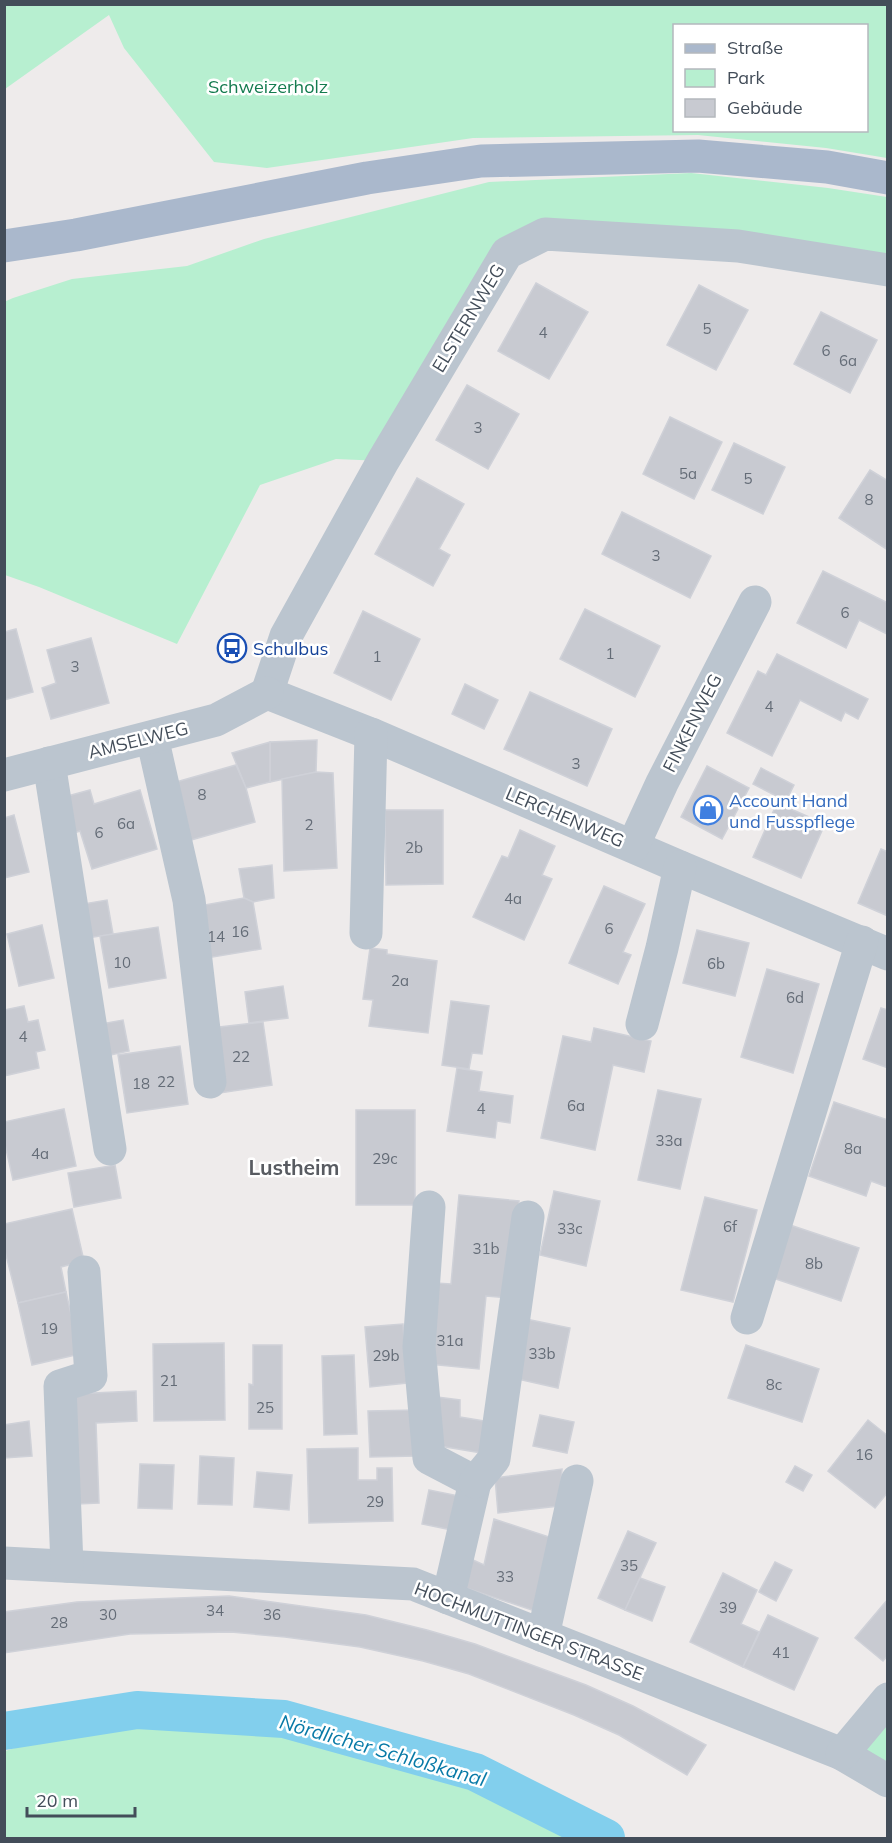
<svg xmlns="http://www.w3.org/2000/svg" width="892" height="1843" font-family="Mulish,sans-serif">
<rect width="100%" height="100%" fill="#eeebeb"/>
<g fill="#b7efd0" fill-rule="evenodd">
<path d="M5 4 887 5V158L826 148 698 135 473 138 267 168 214 162 124 48 109 15 5 89ZM674 26H866V130H674Z"/>
<path d="M691 173 828 188 887 197V270L545 234 507 253 383 461 336 459 260 485 177 644 39 587 5 575 4 302 13 298 72 279 187 266 264 239 489 182Z"/>
<path d="M887 1699V1781L842 1754Z"/>
<path d="M137 1710 284 1719 475 1772 606 1838H5V1751Z"/>
</g>
<g fill="none" stroke-linecap="round" stroke-linejoin="round">
<path stroke="#82cfed" stroke-width="38" d="M4 1731 137 1710 284 1719 475 1772 606 1838"/>
</g>
<g fill="#c8cad1" stroke="#cfd1d8" stroke-width="1.5">
<path d="M536 283 588 312 549 379 498 351Z"/>
<path d="M699 285 748 310 716 370 667 345Z"/>
<path d="M821 312 877 340 850 393 794 364Z"/>
<path d="M467 385 519 414 488 469 436 440Z"/>
<path d="M670 417 722 442 694 499 643 474Z"/>
<path d="M734 443 785 467 763 514 712 490Z"/>
<path d="M870 470 888 481V550L839 518Z"/>
<path d="M417 478 464 504 439 549 450 555 433 586 375 554Z"/>
<path d="M622 512 711 556 690 598 602 554Z"/>
<path d="M823 571 888 603 887 634 859 620 846 648 797 623Z"/>
<path d="M585 609 660 646 635 697 560 659Z"/>
<path d="M363 611 420 639 391 700 334 673Z"/>
<path d="M16 629 33 692 4 700V632Z"/>
<path d="M91 638 109 703 51 719 42 688 56 683 47 650Z"/>
<path d="M777 654 868 699 858 719 845 712 841 721 800 700 772 756 727 733 758 671 766 675Z"/>
<path d="M465 684 498 700 484 729 452 714Z"/>
<path d="M530 692 612 729 587 786 504 749Z"/>
<path d="M317 740 316 772 270 782V742Z"/>
<path d="M270 742V782L246 788 232 753Z"/>
<path d="M236 765 246 788 255 822 191 840 176 782Z"/>
<path d="M707 766 749 788 722 839 681 817Z"/>
<path d="M761 768 794 785 786 801 753 784Z"/>
<path d="M316 772 333 773 337 868 284 871 282 779Z"/>
<path d="M90 790 94 804 140 790 157 849 92 869 80 831 71 834 60 798Z"/>
<path d="M777 803 825 824 801 878 753 857Z"/>
<path d="M385 810H443V884L386 885Z"/>
<path d="M14 815 29 872 4 878V818Z"/>
<path d="M520 830 555 846 542 875 552 879 524 940 473 917 502 856 508 858Z"/>
<path d="M881 849 888 852V916L858 903Z"/>
<path d="M272 865 274 898 253 902 244 898 239 869Z"/>
<path d="M604 886 645 904 623 952 631 955 618 984 569 963Z"/>
<path d="M244 898 253 902 261 949 201 959 193 907Z"/>
<path d="M107 900 113 934 82 939 77 905Z"/>
<path d="M42 925 54 978 19 986 7 934Z"/>
<path d="M158 927 166 978 109 988 100 936Z"/>
<path d="M697 930 749 943 735 996 683 983Z"/>
<path d="M370 948 387 950V954L437 961 428 1033 369 1026 373 1000 363 999Z"/>
<path d="M767 969 819 984 793 1073 741 1057Z"/>
<path d="M283 986 288 1018 249 1023 245 992Z"/>
<path d="M451 1001 489 1006 482 1054 472 1053 469 1069 442 1065Z"/>
<path d="M24 1006 28 1022 38 1020 45 1050 36 1052 39 1068 4 1076V1010Z"/>
<path d="M881 1008 888 1010V1068L863 1059Z"/>
<path d="M123 1020 129 1051 101 1057 95 1025Z"/>
<path d="M263 1022 272 1085 220 1093 211 1028Z"/>
<path d="M594 1028 651 1041 644 1072 613 1065 595 1150 541 1138 563 1036 591 1042Z"/>
<path d="M180 1046 188 1104 127 1113 118 1055Z"/>
<path d="M457 1068 482 1072 479 1091 513 1096 510 1123 497 1121 495 1138 447 1131Z"/>
<path d="M658 1090 701 1099 680 1189 638 1180Z"/>
<path d="M834 1102 888 1120 887 1187 871 1181 866 1196 809 1176Z"/>
<path d="M64 1109 76 1166 13 1180 4 1140V1122Z"/>
<rect x="356" y="1110" width="59" height="95"/>
<path d="M115 1165 121 1198 74 1207 68 1173Z"/>
<path d="M554 1191 600 1201 586 1266 540 1255Z"/>
<path d="M459 1195 519 1201 509 1298 486 1296 479 1369 429 1364 436 1283 451 1284Z"/>
<path d="M705 1197 757 1210 733 1302 681 1290Z"/>
<path d="M72 1209 84 1261 61 1267 66 1292 18 1303 4 1247V1224Z"/>
<path d="M787 1224 859 1248 841 1301 770 1277Z"/>
<path d="M66 1292 80 1354 32 1365 18 1303Z"/>
<path d="M526 1319 570 1328 558 1388 513 1378Z"/>
<path d="M403 1324 407 1383 370 1387 365 1327Z"/>
<path d="M224 1343 225 1420 154 1421 153 1344Z"/>
<path d="M253 1345H282V1429H249V1384L253 1385Z"/>
<path d="M746 1345 819 1369 802 1422 728 1398Z"/>
<path d="M354 1355 357 1434 324 1435 322 1356Z"/>
<path d="M136 1391 137 1421 96 1423 99 1503 77 1504 72 1394Z"/>
<path d="M437 1397 460 1400V1417L491 1422 481 1453 440 1446Z"/>
<path d="M417 1410V1456L370 1457 368 1411Z"/>
<path d="M540 1415 574 1422 567 1453 533 1446Z"/>
<path d="M868 1420 888 1436V1492L875 1508 828 1471Z"/>
<path d="M29 1421 32 1456 4 1458V1425Z"/>
<path d="M358 1448V1480H377V1468H392L393 1521 309 1523 307 1449Z"/>
<path d="M200 1456 234 1458 232 1505 198 1504Z"/>
<path d="M140 1464 174 1465 172 1509 138 1508Z"/>
<path d="M795 1466 812 1475 803 1491 786 1482Z"/>
<path d="M562 1469 559 1506 498 1513 495 1478Z"/>
<path d="M257 1472 292 1475 289 1510 254 1507Z"/>
<path d="M429 1490 459 1496 452 1530 422 1524Z"/>
<path d="M494 1519 549 1537 538 1612 463 1587 471 1559 484 1565Z"/>
<path d="M628 1531 656 1543 625 1610 598 1598Z"/>
<path d="M775 1562 792 1570 776 1601 759 1592Z"/>
<path d="M723 1573 757 1590 741 1624 759 1632 743 1667 690 1642Z"/>
<path d="M640 1578 665 1587 652 1621 625 1610Z"/>
<path d="M229 1596 366 1615 427 1630 475 1644 586 1685 633 1706 706 1745 687 1775 619 1735 574 1715 469 1674 423 1661 360 1647 285 1637 231 1632 130 1634 4 1653V1612L77 1602Z"/>
<path d="M888 1599V1655L883 1661 855 1638Z"/>
<path d="M768 1615 818 1638 794 1690 743 1667Z"/>
</g>
<g fill="none" stroke-linecap="round" stroke-linejoin="round">
<g stroke="#bbc5cf" stroke-width="33">
<path d="M267 693 286 636 383 461 507 253 545 234 738 246 888 270"/>
<path d="M267 693 371 734 680 867 888 954"/>
<path d="M152 737 189 900 210 1082"/>
<path d="M49 763 110 1149"/>
<path d="M4 775 216 720 267 693"/>
<path d="M633 846 662 783 755 602"/>
<path d="M366 933 371 734"/>
<path d="M642 1024 662 948 680 867"/>
<path d="M429 1207 419 1347 429 1458 475 1482 448 1598"/>
<path d="M747 1318 862 942"/>
<path d="M475 1482 494 1459 528 1217"/>
<path d="M4 1563 413 1584 842 1754 888 1781"/>
<path d="M67 1566 60 1386 91 1376 84 1272"/>
<path d="M543 1636 577 1481"/>
<path d="M842 1754 888 1699"/>
</g>
<path stroke="#aab8cc" stroke-width="33" d="M4 246 76 235 367 178 481 161 698 156 827 167 888 178"/>
</g>
<defs>
<g id="bus-ring" transform="scale(1.5)"><circle r="9.5" fill="#fff" stroke="#1a4fb4" stroke-width="1.5"/><path d="M-5-6H5V4H4V6H2V4H-2V6H-4V4H-5ZM-3.5-4V0h7V-4ZM-3.5 1.2v1.5H-2V1.2ZM2 1.2v1.5H3.5V1.2Z" fill="#1a4fb4"/></g>
<g id="shop-ring" transform="scale(1.5)"><circle r="9.5" fill="#fff" stroke="#3f7fe0" stroke-width="1.5"/><path d="M-5-2.5h2.3a2.7 3.5 0 0 1 5.4 0H5L5.5 6h-11ZM-1.5-2.5h3a1.5 2.3 0 0 0-3 0Z" fill="#3f7fe0"/></g>
</defs>
<g fill-rule="evenodd">
<use href="#bus-ring" x="232" y="648"/>
<use href="#shop-ring" x="708" y="810"/>
</g>
<g text-anchor="middle" dominant-baseline="central" stroke-width="5" stroke-linejoin="round" paint-order="stroke">
<g font-size="15" fill="#646c77">
<text x="707" y="328">5</text>
<text x="543" y="332">4</text>
<text x="826" y="350">6</text>
<text x="848" y="360">6a</text>
<text x="478" y="427">3</text>
<text x="688" y="473">5a</text>
<text x="748" y="478">5</text>
<text x="869" y="499">8</text>
<text x="656" y="555">3</text>
<text x="845" y="612">6</text>
<text x="610" y="653">1</text>
<text x="377" y="656">1</text>
<text x="75" y="666">3</text>
<text x="769" y="706">4</text>
<text x="576" y="763">3</text>
<text x="202" y="794">8</text>
<text x="126" y="823">6a</text>
<text x="309" y="824">2</text>
<text x="99" y="832">6</text>
<text x="414" y="847">2b</text>
<text x="513" y="898">4a</text>
<text x="609" y="928">6</text>
<text x="240" y="931">16</text>
<text x="216" y="936">14</text>
<text x="122" y="962">10</text>
<text x="716" y="963">6b</text>
<text x="400" y="980">2a</text>
<text x="795" y="997">6d</text>
<text x="23" y="1036">4</text>
<text x="241" y="1056">22</text>
<text x="166" y="1081">22</text>
<text x="141" y="1083">18</text>
<text x="576" y="1105">6a</text>
<text x="481" y="1108">4</text>
<text x="669" y="1140">33a</text>
<text x="853" y="1148">8a</text>
<text x="40" y="1153">4a</text>
<text x="385" y="1158">29c</text>
<text x="730" y="1226">6f</text>
<text x="570" y="1228">33c</text>
<text x="486" y="1248">31b</text>
<text x="814" y="1263">8b</text>
<text x="49" y="1328">19</text>
<text x="450" y="1340">31a</text>
<text x="542" y="1353">33b</text>
<text x="386" y="1355">29b</text>
<text x="169" y="1380">21</text>
<text x="774" y="1384">8c</text>
<text x="265" y="1407">25</text>
<text x="864" y="1454">16</text>
<text x="375" y="1501">29</text>
<text x="629" y="1565">35</text>
<text x="505" y="1576">33</text>
<text x="728" y="1607">39</text>
<text x="215" y="1610">34</text>
<text x="108" y="1614">30</text>
<text x="272" y="1614">36</text>
<text x="59" y="1622">28</text>
<text x="781" y="1652">41</text>
</g>
<g font-size="18" fill="#147b4f" stroke="#fff">
<text x="268" y="86">Schweizerholz</text>
</g>
<g font-size="18" fill="#434d59" stroke="#fff">
<text transform="translate(468 318) rotate(-59)">ELSTERNWEG</text>
<text transform="translate(692 723) rotate(-63)">FINKENWEG</text>
<text transform="translate(138 740) rotate(-14)">AMSELWEG</text>
<text transform="translate(565 817) rotate(23)">LERCHENWEG</text>
<text transform="translate(529 1631) rotate(21)">HOCHMUTTINGER STRASSE</text>
</g>
<g font-size="18" fill="#164399" stroke="#fff" text-anchor="start">
<text x="253" y="648">Schulbus</text>
</g>
<g font-size="18" fill="#366cbe" stroke="#fff" text-anchor="start">
<text x="729" y="800">Account Hand<tspan x="729" dy="21">und Fusspflege</tspan></text>
</g>
<g font-size="20" font-style="italic" fill="#087aa7" stroke="#fff">
<text transform="translate(383 1750) rotate(16)">Nördlicher Schloßkanal</text>
</g>
<g font-size="21" font-weight="bold" fill="#585b61" stroke="#fff">
<text x="294" y="1167">Lustheim</text>
</g>
</g>
<rect width="892" height="1843" fill="none" stroke="#434d59" stroke-width="12"/>
<rect x="673" y="24" width="195" height="108" fill="#ffffff" stroke="#b4b8bd" stroke-width="1.5"/>
<rect x="685" y="44" width="30" height="9" fill="#aab8cc" stroke="#b4b8bd" stroke-width="1.5"/>
<text x="727" y="54" font-size="18" fill="#434d59">Straße</text>
<rect x="685" y="69" width="30" height="18" fill="#b7efd0" stroke="#b4b8bd" stroke-width="1.5"/>
<text x="727" y="84" font-size="18" fill="#434d59">Park</text>
<rect x="685" y="99" width="30" height="18" fill="#c8cad1" stroke="#b4b8bd" stroke-width="1.5"/>
<text x="727" y="114" font-size="18" fill="#434d59">Gebäude</text>
<path d="M27 1807v9h108v-9" fill="none" stroke="#434d59" stroke-width="3"/>
<text x="36" y="1807" font-size="18" fill="#434d59" stroke="#ffffff" stroke-width="4.5" paint-order="stroke">20 m</text>
</svg>
